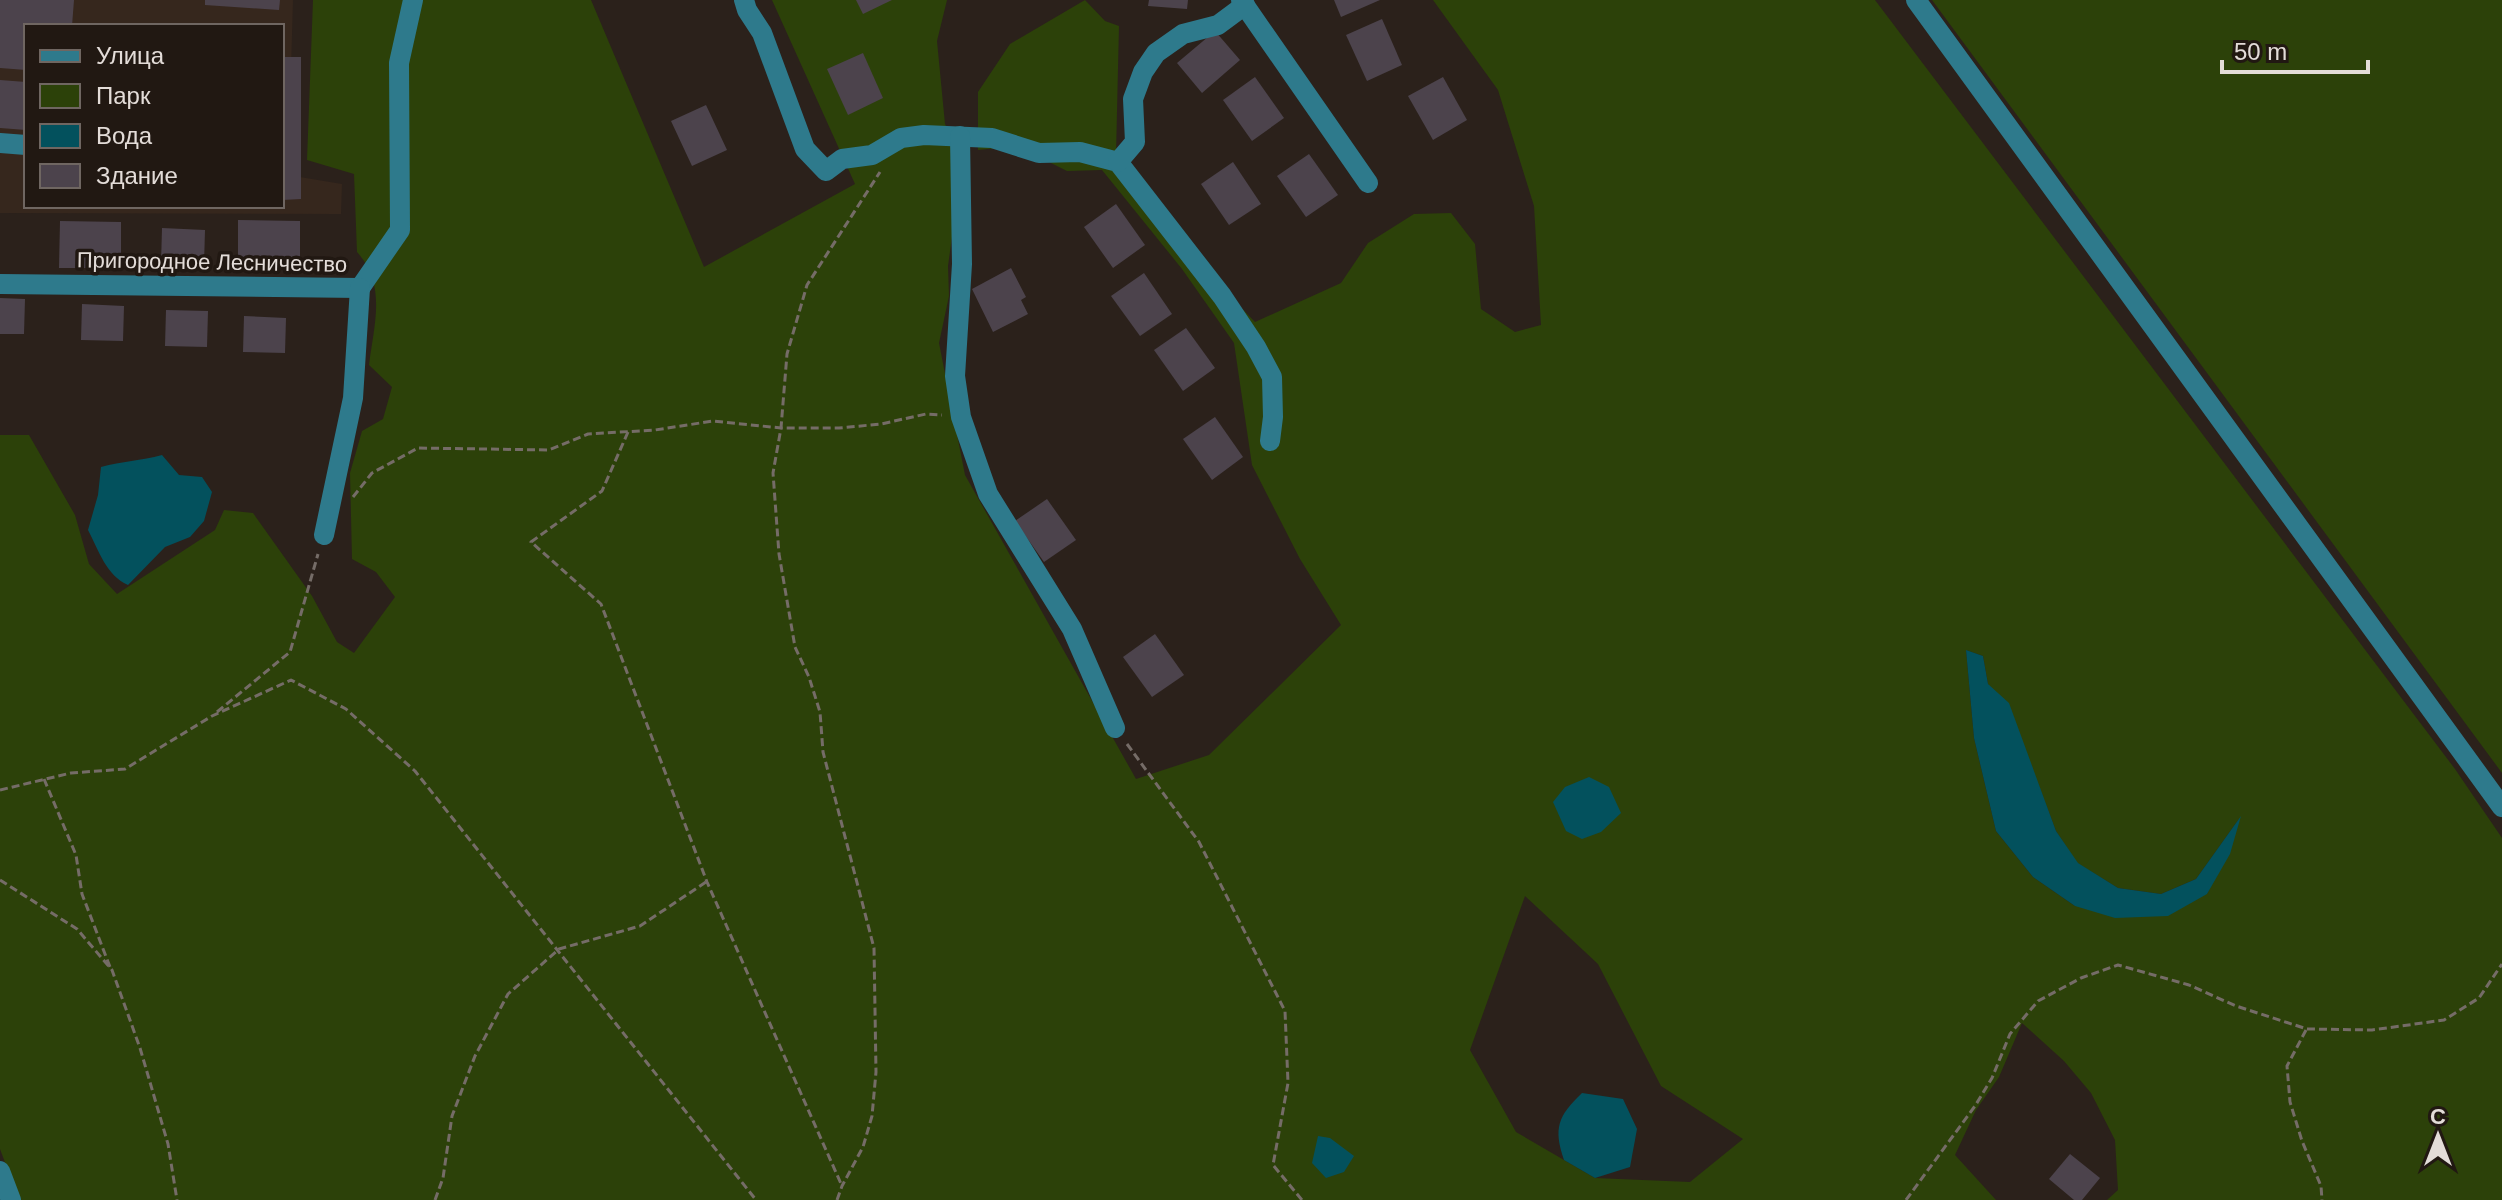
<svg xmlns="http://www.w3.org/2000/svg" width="2502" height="1200" font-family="Helvetica,sans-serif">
<rect width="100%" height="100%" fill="#2b211b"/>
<path fill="#36271d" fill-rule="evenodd" d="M0 0H293L288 175 342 184 341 214 0 213ZM26 26H282V206H26Z"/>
<g fill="#2c4109" fill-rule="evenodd">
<path d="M313 0H591L704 267 855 184 772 0H947L937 41 945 124 963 158 948 266 949 296 939 343 965 475 1136 779 1209 755 1341 625 1300 559 1252 465 1234 343 1182 269 1102 170 1067 171 1017 146 978 150V92L1010 44 1085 0 1105 21 1119 26 1116 154 1175 239 1255 322 1341 283 1368 243 1414 214 1451 213 1475 244 1481 309 1515 332 1541 325 1534 206 1498 90 1433 0H1875L2455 769 2502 838V1200H2107L2118 1190 2115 1140 2091 1093 2064 1061 2022 1023 1999 1077 1976 1110 1955 1155 1996 1200H19L0 1149V435H29L75 515 89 564 117 594 215 530 224 510 253 513 312 596 337 642 354 653 395 597 376 572 352 559 350 473 362 431 383 419 392 387 369 365C374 324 387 285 357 252L354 174 307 160ZM1966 650 1983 656 1988 684 2037 781 2056 831 2077 863 2118 888 2161 894 2196 879 2239 819 2207 894 2075 906 2033 877 1996 831 1974 738ZM1525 896 1598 964 1661 1086 1743 1139 1690 1182 1595 1178 1516 1132 1470 1050Z"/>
<path d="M1932 0H2502V773Z"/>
</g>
<g fill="#03515d">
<path d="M162 455 179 475 202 477 212 492 204 521 190 537 165 547 128 585C106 575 99 551 88 530L98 495 101 467C122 461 141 461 162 455Z"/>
<path d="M1966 650 1983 656 1988 684 2009 703 2056 831 2078 863 2118 888 2161 894 2196 879 2241 816 2230 854 2207 894 2168 916 2115 918 2075 906 2033 877 1996 831 1974 738Z"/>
<path d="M1589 777 1609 787 1621 813 1601 832 1582 839 1566 831 1553 802 1565 787Z"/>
<path d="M1582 1093 1623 1099 1637 1129 1630 1167 1595 1178 1564 1160C1553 1128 1558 1116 1582 1093Z"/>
<path d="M1318 1136 1330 1138 1354 1156 1344 1172 1326 1178 1312 1163Z"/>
</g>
<g fill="#4c434c">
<path d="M0 0H74L72 26H26V70L0 68Z"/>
<path d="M205 0H280L279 10 205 5Z"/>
<path d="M856 0H892L863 14Z"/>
<path d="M1149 0H1188L1187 9 1148 6Z"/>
<path d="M1334 0H1380L1341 17Z"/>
<path d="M1382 19 1402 65 1367 81 1346 35Z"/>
<path d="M1215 31 1240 60 1202 93 1177 63Z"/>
<path d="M863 53 883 98 848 115 827 69Z"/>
<path d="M282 57H301V199L282 200Z"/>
<path d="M1255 77 1284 118 1252 141 1223 100Z"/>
<path d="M1443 77 1467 120 1433 140 1408 96Z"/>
<path d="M0 80 26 82V130L0 128Z"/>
<path d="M706 105 727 150 692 166 671 121Z"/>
<path d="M1309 154 1338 195 1306 217 1277 176Z"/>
<path d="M1233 162 1261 204 1229 225 1201 184Z"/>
<path d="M1116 204 1145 245 1113 268 1084 227Z"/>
<path d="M238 220 300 221V267H238Z"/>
<path d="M60 221 121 222V268H59Z"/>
<path d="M162 228 205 230 204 265 161 264Z"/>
<path d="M1011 268 1026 297 1021 300 1028 314 993 332 972 289Z"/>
<path d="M1144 273 1172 314 1140 336 1111 296Z"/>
<path d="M0 298 25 299 24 334H0Z"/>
<path d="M82 304 124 306 123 341 81 340Z"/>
<path d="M166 310 208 311 207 347 165 346Z"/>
<path d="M244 316 286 318 285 353 243 352Z"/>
<path d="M1186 328 1215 368 1183 391 1154 350Z"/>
<path d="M1215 417 1243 457 1212 480 1183 439Z"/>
<path d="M1047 499 1076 540 1044 562 1015 521Z"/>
<path d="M1155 634 1184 675 1152 697 1123 657Z"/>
<path d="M2070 1154 2100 1178 2082 1200H2074L2049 1179Z"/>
</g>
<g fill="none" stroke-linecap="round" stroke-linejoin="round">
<g stroke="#756c67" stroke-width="3" stroke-dasharray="8 4" stroke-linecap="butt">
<path d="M628 432 602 491 531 542 601 604 707 882 842 1186"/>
<path d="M353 497 372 473 418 448 549 450 588 434 655 430 713 421 781 428H839L881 424 926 414 942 415"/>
<path d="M217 712 290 652 318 554"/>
<path d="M1127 744 1199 842 1285 1011 1288 1083 1273 1165 1302 1200"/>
<path d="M44 779 76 855 82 894 110 967"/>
<path d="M0 790 71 773 125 769 212 716 291 680 346 709 415 771 756 1200"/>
<path d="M0 880 77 929 112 970 140 1048 168 1144 177 1200"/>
<path d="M2306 1030 2287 1066 2290 1102 2302 1141 2321 1186 2322 1200"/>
<path d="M435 1200 443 1178 452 1116 475 1056 508 994 559 949 640 926 706 882"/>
<path d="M837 1200 842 1186 863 1147 872 1116 876 1072 874 948 823 752 820 712 809 677 795 647 779 554 773 473 781 428 787 354 807 285 880 172"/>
<path d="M1906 1200 1975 1106 1992 1078 2010 1034 2038 1001 2081 978 2118 965 2189 985 2236 1006 2307 1029 2372 1030 2444 1020 2479 998 2502 964"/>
</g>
<g stroke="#2e7a8c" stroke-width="20">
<path d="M744 0 747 10 762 33 805 149 826 171 842 159 872 155 901 138 924 135 992 138 1039 153 1080 152 1118 162 1222 296 1256 347 1272 377 1273 417 1270 441"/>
<path d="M1241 0 1368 183"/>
<path d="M1916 0 2502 807"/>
<path d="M960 136 962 264 955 376 961 417 988 494 1072 629 1115 728"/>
<path d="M0 143 26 145"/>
<path d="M1118 162 1135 142 1133 99 1143 72 1156 53 1183 34 1218 25 1245 5"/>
<path d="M0 284 360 288"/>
<path d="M360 288 400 230 399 63 413 0"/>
<path d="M324 535 353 398 360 288"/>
<path d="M0 1171 11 1200"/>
</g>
</g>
<g text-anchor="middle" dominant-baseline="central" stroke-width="7" stroke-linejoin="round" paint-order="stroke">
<g font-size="22" fill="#e3dcd8" stroke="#211812">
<text transform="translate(212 262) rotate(1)">Пригородное Лесничество</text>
</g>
</g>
<rect x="24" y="24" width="260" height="184" fill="#211812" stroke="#6f6661" stroke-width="2"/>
<rect x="40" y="50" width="40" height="12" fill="#2e7a8c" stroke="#6f6661" stroke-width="2"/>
<text x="96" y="64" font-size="24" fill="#e3dcd8">Улица</text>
<rect x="40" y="84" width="40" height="24" fill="#2c4109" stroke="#6f6661" stroke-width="2"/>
<text x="96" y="104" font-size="24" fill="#e3dcd8">Парк</text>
<rect x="40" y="124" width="40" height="24" fill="#03515d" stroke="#6f6661" stroke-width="2"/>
<text x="96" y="144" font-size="24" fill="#e3dcd8">Вода</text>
<rect x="40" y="164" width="40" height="24" fill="#4c434c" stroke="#6f6661" stroke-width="2"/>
<text x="96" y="184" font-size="24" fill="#e3dcd8">Здание</text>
<g transform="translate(2438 1136)" stroke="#211812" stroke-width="6" paint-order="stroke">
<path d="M0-6L14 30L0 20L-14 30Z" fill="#e3dcd8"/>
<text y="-12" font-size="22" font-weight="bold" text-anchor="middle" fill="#e3dcd8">С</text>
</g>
<path d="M2222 60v12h146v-12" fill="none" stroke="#e3dcd8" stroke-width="4"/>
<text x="2234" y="60" font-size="24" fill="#e3dcd8" stroke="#211812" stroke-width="6" paint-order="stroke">50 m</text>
</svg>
